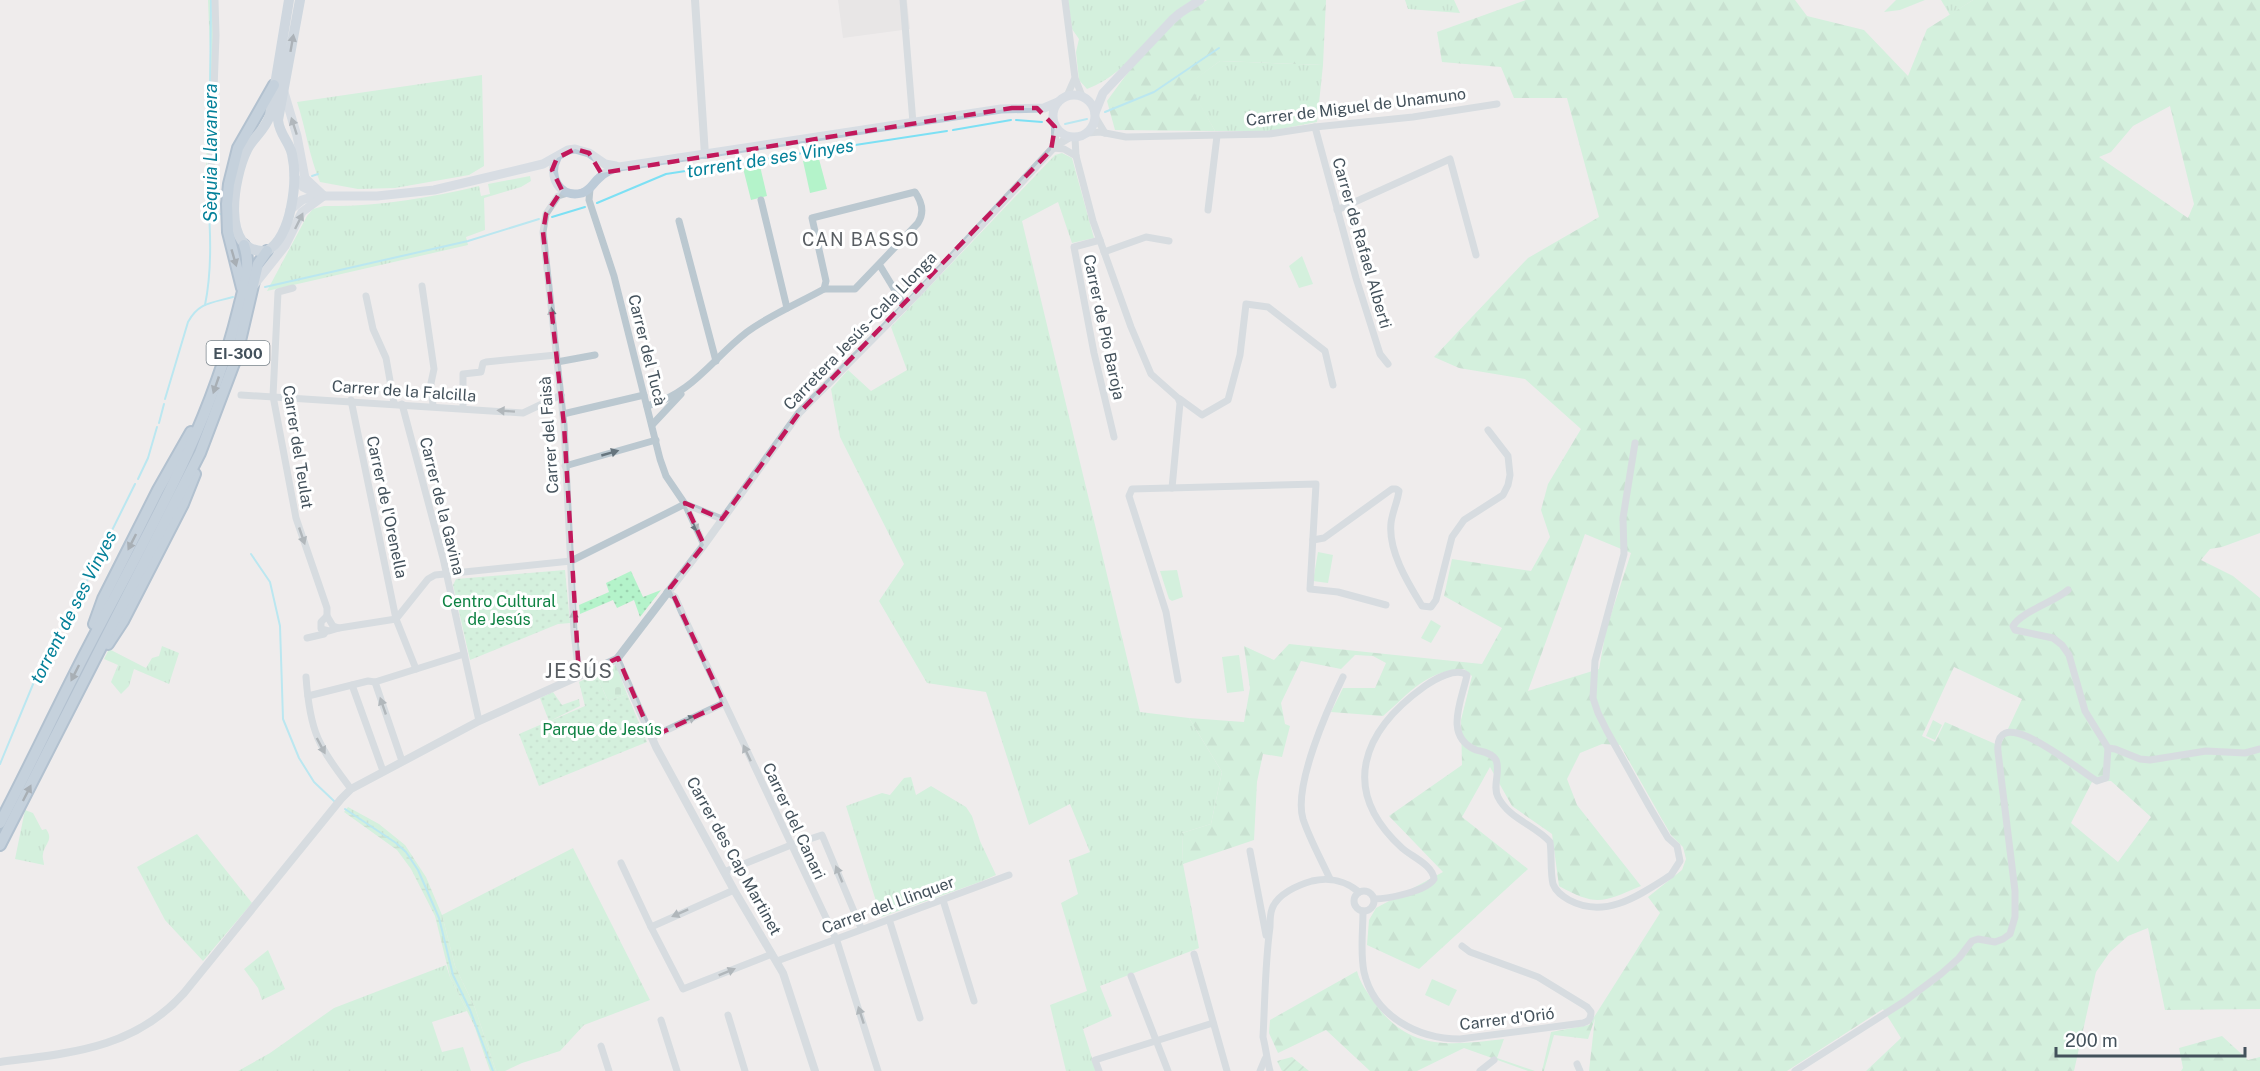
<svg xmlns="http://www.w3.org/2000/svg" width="2260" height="1071" font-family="'Public Sans',sans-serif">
<defs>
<pattern id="grass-tufts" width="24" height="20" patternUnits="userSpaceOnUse" patternTransform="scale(1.5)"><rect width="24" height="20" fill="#b4f3ca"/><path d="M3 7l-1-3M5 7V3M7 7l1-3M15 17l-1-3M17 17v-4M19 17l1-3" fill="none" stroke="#9cd2b0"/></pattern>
<pattern id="forest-firs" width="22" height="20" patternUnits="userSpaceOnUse" patternTransform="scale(1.5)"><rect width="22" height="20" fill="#b4f3ca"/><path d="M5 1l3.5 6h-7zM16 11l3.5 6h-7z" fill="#9cd2b0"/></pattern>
<pattern id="wetland-marsh" width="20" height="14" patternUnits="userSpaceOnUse" patternTransform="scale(1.5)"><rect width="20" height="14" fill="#b4f3ca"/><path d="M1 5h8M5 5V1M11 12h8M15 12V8" fill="none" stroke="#9cd2b0"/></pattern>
<pattern id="cemetery-stones" width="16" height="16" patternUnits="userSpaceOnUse" patternTransform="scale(1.5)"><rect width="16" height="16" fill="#b4f3ca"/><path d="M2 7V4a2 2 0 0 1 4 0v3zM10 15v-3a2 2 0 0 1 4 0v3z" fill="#9cd2b0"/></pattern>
<pattern id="park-dots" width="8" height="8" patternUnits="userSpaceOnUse" patternTransform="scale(1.5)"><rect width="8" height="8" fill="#b4f3ca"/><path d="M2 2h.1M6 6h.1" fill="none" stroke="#9cd2b0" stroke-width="1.8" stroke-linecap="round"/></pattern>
<pattern id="garden-furrows" width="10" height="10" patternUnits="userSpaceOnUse" patternTransform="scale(1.5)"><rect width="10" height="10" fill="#b4f3ca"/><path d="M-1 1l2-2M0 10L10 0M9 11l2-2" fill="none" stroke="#9cd2b0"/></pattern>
</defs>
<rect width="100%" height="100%" fill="#efecec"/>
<path fill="#e0ddde" d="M838 0H907L910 29 843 38Z"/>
<g fill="url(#grass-tufts)">
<path d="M208 0H213C214 66 210 131 205 197L210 53Z"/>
<path d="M1068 0H1193C1153 23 1132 73 1087 89L1079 80 1076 52 1079 39 1072 29Z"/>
<path d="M1405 0H1454L1460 13 1408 9Z"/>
<path d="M1896 0H1925L1900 10 1884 12Z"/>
<path d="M1941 0H1973L1950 15Z"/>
<path d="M1220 61 1323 65 1317 122 1270 131H1215L1188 84Z"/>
<path d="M482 75 484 166 469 175 395 188 358 189 320 182C309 156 306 129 297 102Z"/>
<path d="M1062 153 1072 158 1094 238 1072 243 1058 202 1022 221 1140 712 1189 718 1222 772 1211 824 1182 833 1183 864 1199 948 1100 986 1112 1016 1083 1029 1096 1071H1066L1050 1005 1087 991 1061 903 1078 894 1069 860 1090 852 1070 804 1029 825 986 692 927 683 879 601 904 564 840 437 831 389 848 370 871 391 907 370 891 327 1055 155Z"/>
<path d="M530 176 531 181 521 187 484 198 485 230 466 237 468 245 267 291 307 216 313 209 324 206C376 207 429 198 479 186L481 196 490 194 488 184Z"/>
<path d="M162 646 179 653 169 684 134 669 129 686 121 694 111 682 118 665 104 659 109 649 146 668 152 658 159 656Z"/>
<path d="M911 777 916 795 931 786 966 807 972 816 980 841 996 875 980 882 881 917 846 806 882 793 890 795 904 778Z"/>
<path d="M25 810 33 813 42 830 46 829C54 840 45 843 43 854 42 858 44 861 44 865L15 859Z"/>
<path d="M197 834 252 903 203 961 165 920 137 867Z"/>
<path d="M573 848 650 1000 584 1025 560 1051 522 1063 505 1071H496L475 1008 455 966 442 915Z"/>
<path d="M268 950 285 989 262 1000 258 988 244 969Z"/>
<path d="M446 965 450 977 467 1011 432 1022 442 1052 463 1047 471 1071H238L270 1053 334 1008Z"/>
</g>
<g fill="url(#forest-firs)" fill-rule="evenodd">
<path d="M1207 0H1326L1323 65 1220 61 1189 84 1215 131 1115 130 1107 101C1133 65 1167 21 1207 0Z"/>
<path d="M1526 0H1795L1807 16 1864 30 1908 76 1927 29 1973 0H2260V533L2222 547 2210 549 2201 560 2233 576 2260 598V1009L2165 1010 2148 928 2128 936 2110 952 2096 972 2074 1071H1866L1901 1038 1883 1009 1787 1071H1589L1595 1018 1588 1039 1554 1035 1544 1071H1542L1551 1032 1589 1025 1660 913 1648 897 1682 870 1686 859 1683 847 1671 835 1620 745 1602 744 1580 753 1567 779 1577 805 1641 886C1603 902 1597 907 1559 886L1552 834 1512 806 1490 767 1462 817 1528 869 1419 969 1367 945 1369 920 1376 908 1443 872 1389 816 1462 765 1461 720 1472 676 1464 669C1425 671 1411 692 1383 716L1331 712 1343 688H1375L1386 663 1373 656 1355 655 1341 669 1301 661 1281 703 1285 724 1290 726 1282 757 1263 754 1257 782 1254 840 1183 864 1182 833 1211 824 1222 772 1189 718 1244 722 1250 688 1244 646 1274 660 1289 644 1482 664 1502 628 1444 596 1452 559 1531 571 1550 537 1541 510 1548 484 1581 429 1525 379 1459 368 1434 357 1528 258 1599 217 1567 98H1514L1501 67 1442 62 1437 32ZM2170 106 2194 204 2188 218 2099 157 2111 152 2133 126ZM1585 534 1631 553 1606 630 1599 669 1528 691ZM1954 667 2022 699 2000 746 1945 722 1935 742 1922 736ZM2111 781 2151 817 2118 862 2071 823 2092 782Z"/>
<path d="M1357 971C1360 983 1367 992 1375 1003 1409 1052 1451 1045 1504 1039L1497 1058 1535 1071H1528L1464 1048 1417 1071H1370L1326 1030 1278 1053 1269 1033 1270 1020Z"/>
<path d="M2222 1036 2248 1060 2260 1057V1071H2181L2183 1068 2179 1048Z"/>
</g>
<path fill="url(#wetland-marsh)" d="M348 807 379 824 405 845 426 877 442 915 455 966 475 1008 496 1071H490L474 1025 450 977 435 916 411 869 397 850 344 812Z"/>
<path fill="url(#cemetery-stones)" d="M616 665 627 694 608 701 596 674Z"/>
<g fill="url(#park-dots)">
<path d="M565 570 570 623 558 624 470 660 453 585 456 579Z"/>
<path d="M631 571 643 597 661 590 640 617 634 600 617 608 613 600 580 614 579 605 609 592 606 583Z"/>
<path d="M596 674 608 701 627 694 647 742 539 786 519 734 549 721 540 698 553 692 562 705 579 699 580 706 550 721 585 706 579 682Z"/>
</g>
<path fill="url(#garden-furrows)" d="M1292 1057 1309 1071H1282L1277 1061Z"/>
<g fill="#b4f3ca">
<path d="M819 159 827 189 810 193 803 161Z"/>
<path d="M760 166 767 196 751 200 743 168Z"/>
<path d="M1302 256 1313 284 1299 288 1289 266Z"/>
<path d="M1318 552 1333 555 1328 583 1313 581Z"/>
<path d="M1177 570 1183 597 1172 601 1169 599 1160 571Z"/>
<path d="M1431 620 1441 626 1431 643 1421 638Z"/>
<path d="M1239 655 1244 691 1227 693 1222 657Z"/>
<path d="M1933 720 1942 725 1935 740 1926 736Z"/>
<path d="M1432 979 1457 990 1449 1006 1425 995Z"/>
</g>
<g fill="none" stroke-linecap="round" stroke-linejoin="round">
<g stroke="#7de0f4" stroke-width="2">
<path d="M210 102 211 0"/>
<path d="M1105 112 1154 92 1219 48"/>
<path d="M1016 120 1042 122"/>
<path d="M1065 124 1087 119"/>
<path d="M953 130 1011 120"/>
<path d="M312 176 318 174"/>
<path d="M597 203 666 174 947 131"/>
<path d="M552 217 585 207"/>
<path d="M209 218 220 214"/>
<path d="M265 287 468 241 539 219"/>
<path d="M205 305C212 271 211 235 208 201"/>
<path d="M165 399 188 322C199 302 212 303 233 297"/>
<path d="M159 423 164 404"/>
<path d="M138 479 148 458 157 427"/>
<path d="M251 554 270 582 280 626 283 719 299 758 314 782 334 801"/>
<path d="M0 764 48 648 74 607 135 484"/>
<path d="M345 809 396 843 406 852 418 870 439 918 453 975 470 1010 493 1071"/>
</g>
<g stroke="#698cac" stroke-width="14">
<g id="trunk">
<path d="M242 288 228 232 227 204 229 184 238 148 274 85"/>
<path d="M94 624 103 599 158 490 191 432"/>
<path d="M108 644 123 621 183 504 195 474"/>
<path d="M0 823C31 764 59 703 90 644 146 536 209 430 238 311 243 289 252 268 244 245"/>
<path d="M0 845 200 453 236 358 258 264 267 251"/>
</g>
</g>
<g stroke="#bbc8d0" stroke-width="7">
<path d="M903 0 913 123"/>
<path d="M1065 0 1075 78 1082 96"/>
<path d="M1067 96 1074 80"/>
<path d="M1096 118 1105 133"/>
<path d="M1315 127 1356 278 1380 354 1388 364"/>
<path d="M1088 133 1100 132 1126 137 1269 134 1315 127 1413 117 1497 104"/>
<path d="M1075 138 1076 156 1093 221 1131 327 1151 374 1178 398 1180 403 1172 488"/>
<path d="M1053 148 1064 149 1076 156"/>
<path d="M590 189 589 200 614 276 660 459 666 476 685 504 704 545"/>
<path d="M568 193 558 196 546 214 543 232 564 425 574 632 579 676"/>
<path d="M210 199 216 35 215 0"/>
<path d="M761 200 787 308"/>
<path d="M1208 210 1217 136"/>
<path d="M1337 210 1450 159 1476 255"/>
<path d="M679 221 716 361"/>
<path d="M1100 240 1074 247 1094 353 1114 437"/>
<path d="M1104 252 1146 237 1169 241"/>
<path d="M879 264 855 289H824L826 281 812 218 915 192C922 202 925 212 918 223L879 264 905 307"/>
<path d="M422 286 434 369 431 383 433 406"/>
<path d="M293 288 278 292 273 396 296 518 327 608V616"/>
<path d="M366 296 373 329 386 358 394 403"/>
<path d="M557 362 595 355"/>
<path d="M241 395 523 413 561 395"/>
<path d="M1180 399 1202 415 1228 400 1240 355 1246 304 1268 307 1325 351 1333 385"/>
<path d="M351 400 396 619 416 669"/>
<path d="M402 404 443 558 479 721"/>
<path d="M647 406C692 394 712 359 747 332 770 315 799 303 824 289"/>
<path d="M463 408V374L481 372 483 363 486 362 556 355"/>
<path d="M563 414 644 395"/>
<path d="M652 425 681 394"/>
<path d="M565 466 656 440"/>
<path d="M685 504 722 519"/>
<path d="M1313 540 1324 538 1392 489H1396L1399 491 1398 496C1396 505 1392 514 1391 523 1388 551 1408 583 1422 606L1431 607 1436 600 1452 537 1464 520 1503 495 1508 485 1510 475 1508 456 1488 430"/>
<path d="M667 592 675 597 683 615 837 941 878 1071"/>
<path d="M327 616 333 626 339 628 329 631 321 629V622Z"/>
<path d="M339 628 396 619 428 579 435 575 571 561 685 504"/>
<path d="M307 638 324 634 326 631"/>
<path d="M306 677C310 733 318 745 351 789"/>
<path d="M1178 680 1166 612 1129 496 1132 489 1316 484 1310 589 1338 592 1386 605"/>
<path d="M352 685 383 771"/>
<path d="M308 696 368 681 375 682"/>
<path d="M652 737 724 703"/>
<path d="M2108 748 2115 749 2140 759 2150 760 2206 751 2245 753 2260 749"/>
<path d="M402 761 375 682 464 654"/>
<path d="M1250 851 1266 935"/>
<path d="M621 863 651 927"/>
<path d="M724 872 791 845 822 835 861 928"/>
<path d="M1330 879C1321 859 1310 840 1303 819 1293 786 1328 708 1343 677"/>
<path d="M734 890 651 927 683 989 772 954"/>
<circle cx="1364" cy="901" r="10"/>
<path d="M1374 899C1388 899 1427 891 1434 879 1433 865 1412 857 1402 848 1339 790 1362 731 1425 686 1435 679 1456 667 1467 675 1462 700 1443 736 1476 750 1483 752 1492 753 1496 760 1501 771 1492 786 1498 797 1509 819 1535 825 1550 842 1552 855 1550 871 1553 884 1556 892 1562 896 1569 900 1606 920 1641 894 1671 875L1680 861 1677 846 1668 838 1649 806 1607 731 1598 713 1593 698 1595 661 1624 554 1623 518 1635 443"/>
<path d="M943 900 974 1001"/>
<path d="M1363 911C1363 931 1360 953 1364 972 1374 1016 1418 1039 1460 1039L1583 1023C1589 1021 1591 1019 1591 1012L1587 1007 1538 977 1470 952 1462 946"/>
<path d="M889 919 920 1018"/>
<path d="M1194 954 1227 1071"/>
<path d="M777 961 1009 875"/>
<path d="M1131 976 1168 1071"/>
<path d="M728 1015 745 1071"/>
<path d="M661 1020 677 1071"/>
<path d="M601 1046 609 1071"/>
<path d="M1577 1064 1580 1071"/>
<path d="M1099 1071 1095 1060 1213 1023"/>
<path d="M1260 1071 1265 1059"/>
<path d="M1270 1071C1267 1060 1266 1049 1263 1037 1265 1001 1265 963 1270 927 1270 921 1270 914 1272 909 1277 894 1298 885 1312 881 1329 877 1346 881 1359 892"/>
<path d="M1480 1071 1494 1060"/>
<path d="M1795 1071 1905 1001 1941 974 1959 958 1972 941 1978 939 1995 942 2003 939 2010 934 2015 917V891L1998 752C1993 697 2083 774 2097 781L2106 778 2108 748 2085 711 2069 655 2062 645 2053 638 2015 630 2013 626C2021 612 2054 602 2068 590"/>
</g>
<g stroke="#bbc8d0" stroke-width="8">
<path d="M695 0 705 155"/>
<path d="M1055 146V127"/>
<path d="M617 659 656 747 734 890 783 973 815 1071"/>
<path d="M0 1062C70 1053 134 1049 184 993L341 799 351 789 479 721 617 659 704 545 799 413 917 294 1055 146 1070 137"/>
</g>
<g stroke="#bccbd8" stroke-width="9">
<path d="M284 92 297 136 305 178 324 196"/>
<circle cx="1074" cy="116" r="21"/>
<path d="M1095 113 1103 93 1172 20 1180 13 1200 0"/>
<path d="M557 158C547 176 560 199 582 193 591 190 593 183 599 178 605 172 612 169 619 167L1001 109 1044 108 1058 102"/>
<path d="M294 176 303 187 319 195"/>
<path d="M290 210 302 200 315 196H377L434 190 543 164 568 150 575 149 589 153 605 164 616 166"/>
<path d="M254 285 285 246 302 212 321 198"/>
</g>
<path stroke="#a8bdce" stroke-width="10" d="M289 0 270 115C265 131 253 137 247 150 234 176 219 255 267 251 292 236 298 181 292 154 289 141 280 136 278 120L300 0"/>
<use href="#trunk" stroke="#93afc8" stroke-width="10"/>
</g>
<defs><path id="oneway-solid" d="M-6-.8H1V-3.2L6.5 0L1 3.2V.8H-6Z" transform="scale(1.5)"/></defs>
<use fill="#5c6c78" href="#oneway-solid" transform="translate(292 43) rotate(-80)"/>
<g fill="#677680">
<use href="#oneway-solid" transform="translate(294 126) rotate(-108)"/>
<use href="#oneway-solid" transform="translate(299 221) rotate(-64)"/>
</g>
<g fill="#536471">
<use href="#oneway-solid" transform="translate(234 258) rotate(74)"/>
<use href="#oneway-solid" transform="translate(216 385) rotate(109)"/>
<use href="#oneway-solid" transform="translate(132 542) rotate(117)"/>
<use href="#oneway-solid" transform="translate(75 673) rotate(117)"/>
<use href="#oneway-solid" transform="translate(27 793) rotate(-63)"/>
</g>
<g fill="#67757e">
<use href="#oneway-solid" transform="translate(552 316) rotate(-96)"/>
<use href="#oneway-solid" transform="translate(506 411) rotate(-176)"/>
<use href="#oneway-solid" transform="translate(610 453) rotate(-16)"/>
<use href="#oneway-solid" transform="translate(694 524) rotate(65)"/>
<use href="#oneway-solid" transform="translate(302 536) rotate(71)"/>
<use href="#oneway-solid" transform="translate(574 619) rotate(-93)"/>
<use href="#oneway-solid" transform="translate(383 706) rotate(-109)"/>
<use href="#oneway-solid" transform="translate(688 720) rotate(-24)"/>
<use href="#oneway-solid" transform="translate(321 746) rotate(62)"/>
<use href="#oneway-solid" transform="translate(747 753) rotate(-115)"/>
<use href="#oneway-solid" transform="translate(839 874) rotate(-112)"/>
<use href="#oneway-solid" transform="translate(680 913) rotate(156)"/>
<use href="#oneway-solid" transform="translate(727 972) rotate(-22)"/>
<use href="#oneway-solid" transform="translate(861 1015) rotate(-108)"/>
</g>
<path d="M0 0H2260V1071H0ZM1012 108H1037L1055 127 1051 150 799 413 722 519 685 503 704 545 670 588 724 703 652 737 618 658 579 676 564 425 543 232 546 214 562 190 552 170 557 158 575 149 589 153 601 173Z" fill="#efecec" fill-opacity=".55" fill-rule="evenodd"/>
<path fill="none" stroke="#c2185b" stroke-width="4.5" stroke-dasharray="12 8" stroke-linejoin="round" d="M1012 108H1037L1055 127 1051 150 799 413 722 519 685 503 704 545 670 588 724 703 652 737 618 658 579 676 564 425 543 232 546 214 562 190 552 170 557 158 575 149 589 153 601 173Z"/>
<g text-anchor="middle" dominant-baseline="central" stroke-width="6" stroke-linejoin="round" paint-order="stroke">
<rect fill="#fff" stroke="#7b858c" stroke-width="1.5" x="206.5" y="341" width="63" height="24" rx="4.5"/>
<g font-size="15" font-weight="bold" fill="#43515b">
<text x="238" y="353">EI-300</text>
</g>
<g font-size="16" fill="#43515b" stroke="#fff">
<text transform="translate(1356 107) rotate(-7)">Carrer de Miguel de Unamuno</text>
<text transform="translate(1362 243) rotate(74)">Carrer de Rafael Alberti</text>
<text transform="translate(1104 327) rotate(78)">Carrer de Pío Baroja</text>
<text transform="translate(860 331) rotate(-46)">Carretera Jesús - Cala Llonga</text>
<text transform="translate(647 350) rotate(76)">Carrer del Tucà</text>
<text transform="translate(404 391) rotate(4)">Carrer de la Falcilla</text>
<text transform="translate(549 435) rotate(-94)">Carrer del Faisà</text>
<text transform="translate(298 447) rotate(81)">Carrer del Teulat</text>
<text transform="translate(442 506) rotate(76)">Carrer de la Gavina</text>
<text transform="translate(387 507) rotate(78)">Carrer de l'Orenella</text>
<text transform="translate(794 821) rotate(65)">Carrer del Canari</text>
<text transform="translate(734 856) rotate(61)">Carrer des Cap Martinet</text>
<text transform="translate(888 905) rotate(-20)">Carrer del Llinquer</text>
<text transform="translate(1507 1019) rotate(-7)">Carrer d'Orió</text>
</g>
<g font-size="16" fill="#0e8243" stroke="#fff">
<text x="499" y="601">Centro Cultural<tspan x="499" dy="18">de Jesús</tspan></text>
<text x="602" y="729">Parque de Jesús</text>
</g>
<g font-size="18" font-style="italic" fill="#038099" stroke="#fff">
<text transform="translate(210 153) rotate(-90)">Sèquia Llavanera</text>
<text transform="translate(770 158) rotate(-9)">torrent de ses Vinyes</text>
<text transform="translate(73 607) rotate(-63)">torrent de ses Vinyes</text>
</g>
<g font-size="18" letter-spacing="1.5" fill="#585d62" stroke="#fff">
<text x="861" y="239">CAN BASSO</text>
</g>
<g font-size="20" letter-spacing="1.5" fill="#585d62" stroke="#fff">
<text x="579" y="671">JESÚS</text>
</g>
</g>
<path d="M2056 1047v9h189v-9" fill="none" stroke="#43515b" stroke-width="3"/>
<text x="2065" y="1047" font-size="18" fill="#43515b" stroke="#ffffff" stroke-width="4.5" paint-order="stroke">200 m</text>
</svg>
